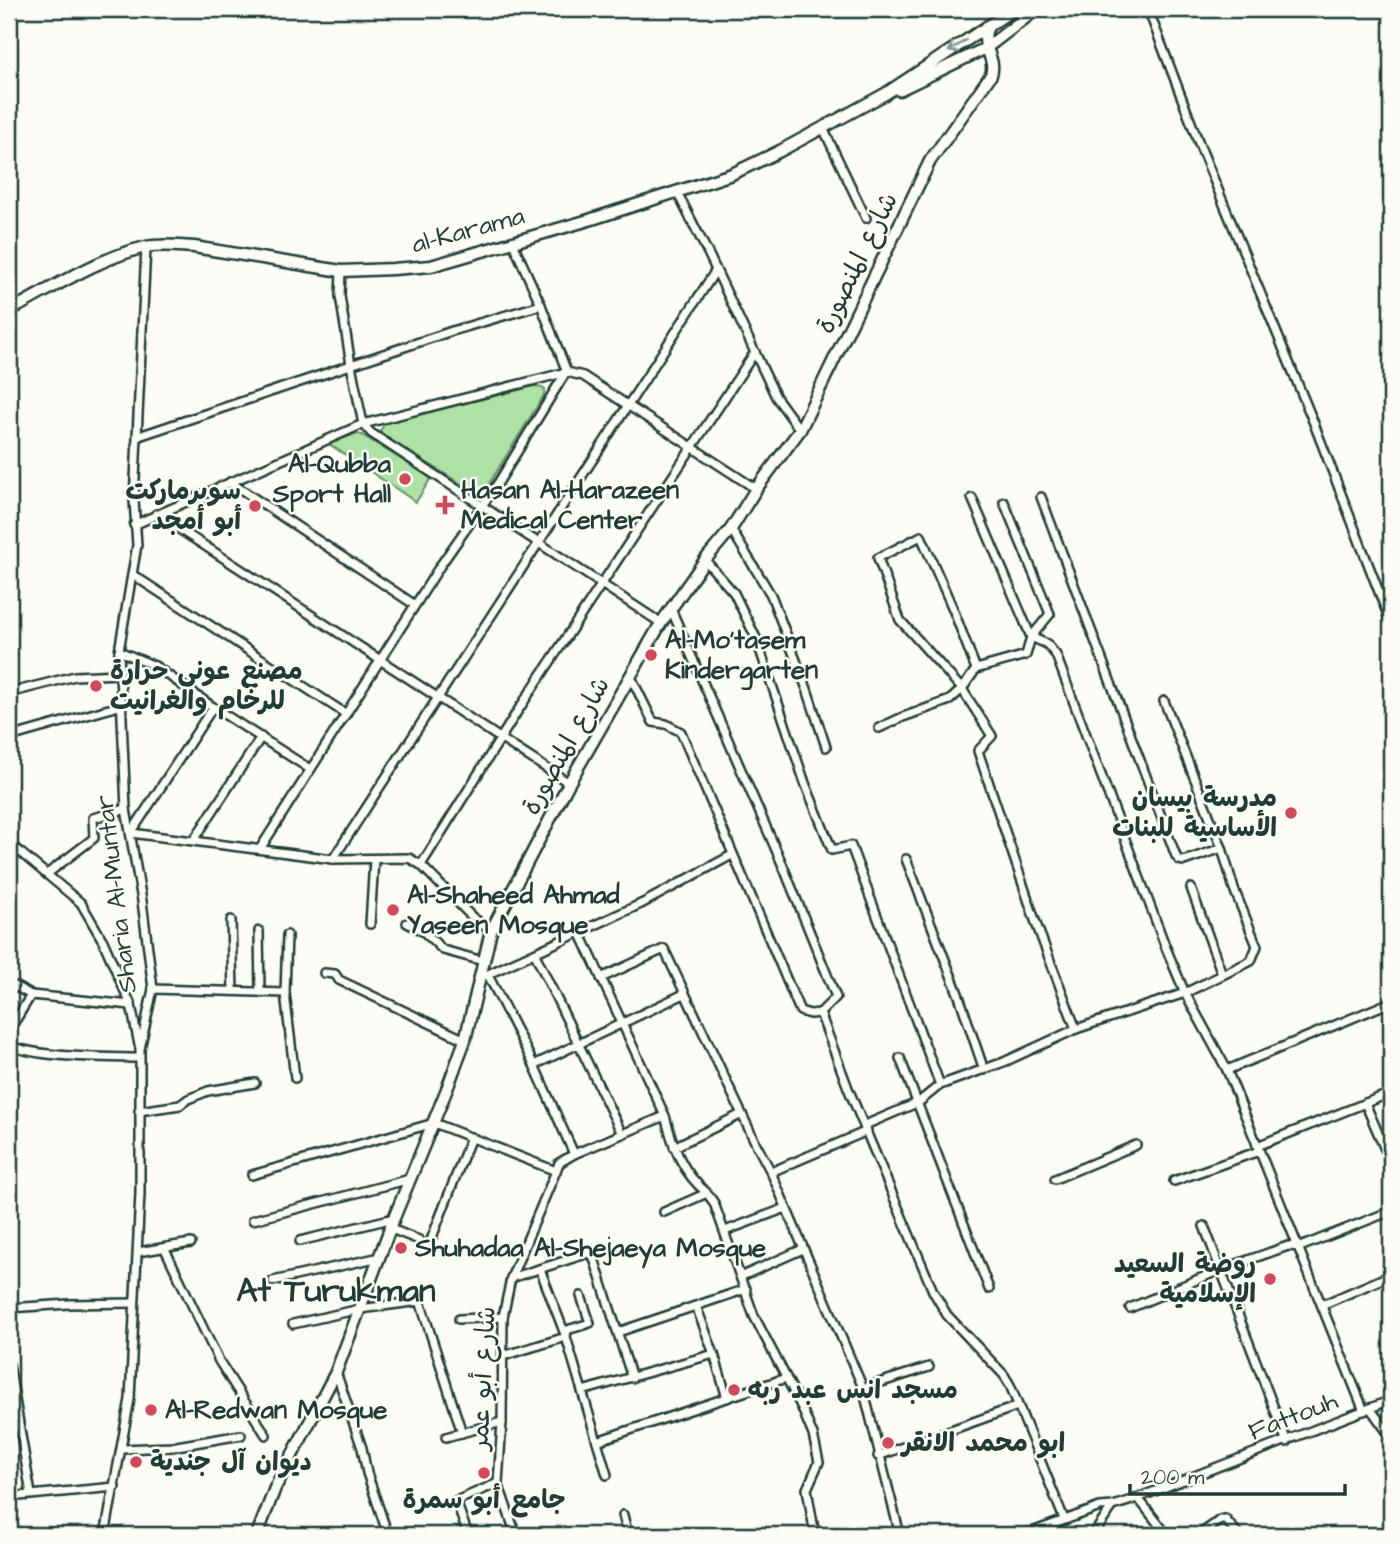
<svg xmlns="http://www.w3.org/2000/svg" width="1400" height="1544" font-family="'Architects Daughter','Playpen Sans Arabic',sans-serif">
<rect width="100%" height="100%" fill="#fdfcf7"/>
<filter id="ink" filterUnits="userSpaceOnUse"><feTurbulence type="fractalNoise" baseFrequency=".0143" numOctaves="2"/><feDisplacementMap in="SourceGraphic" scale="14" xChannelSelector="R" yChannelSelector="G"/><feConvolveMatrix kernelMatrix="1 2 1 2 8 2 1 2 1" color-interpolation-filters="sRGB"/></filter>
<g filter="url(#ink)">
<g fill="#aee2a4" stroke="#66906c" stroke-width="2">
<path d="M535 386 545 389 544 395 485 490 476 493 384 436 380 431 385 423Z"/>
<path d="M355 434 362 435 431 478 416 502 329 444Z"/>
</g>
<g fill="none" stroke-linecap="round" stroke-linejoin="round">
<g stroke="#1f3d34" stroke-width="12">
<g id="street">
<path d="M1148 9 1200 146 1313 421 1391 623"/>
<path d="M823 128 866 218"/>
<path d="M677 192 708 253 776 397 800 430"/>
<path d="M512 241 541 305 567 372"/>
<path d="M341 271 340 296 351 365 363 424 371 433 661 623"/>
<path d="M139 436 452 331 541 305"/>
<path d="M230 482 415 605"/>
<path d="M1041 497 1176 856 1179 860 1184 861 1222 848"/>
<path d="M972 498 1031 637 1047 644 1056 655 1166 948 1185 993 1227 1070 1364 1411"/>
<path d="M156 514 569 783"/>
<path d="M134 525 363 424 567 372 583 376 756 489"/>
<path d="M731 529 771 595 807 689 826 747"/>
<path d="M705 560 734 593 756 638 805 783 832 850 851 846 940 1085"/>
<path d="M133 575 346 714"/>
<path d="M671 609 783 866 836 997 820 1013 848 1088 933 1291 947 1315 1004 1375 1010 1385 1064 1519"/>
<path d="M119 651 155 666 213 707 310 769"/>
<path d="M976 669 953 609 921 536 878 558 900 620 962 689 992 736 978 751 1037 926 1076 1029"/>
<path d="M630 675 653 722 666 724 681 732 800 1011 810 1014 820 1013"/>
<path d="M9 693 75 676 119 674"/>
<path d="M213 707 131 833 333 859 409 858 421 865 471 916 491 931"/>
<path d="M879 728 903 717 950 700 962 689 976 669 1026 655 1031 637 1050 614 1004 502"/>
<path d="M9 743 17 735 119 706"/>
<path d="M194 840 261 737"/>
<path d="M9 843 81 903 103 941 131 1005 139 1045"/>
<path d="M260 849 440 566 498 483 566 372"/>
<path d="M333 859 716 270"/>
<path d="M906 859 959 996 984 1070"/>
<path d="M421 865 517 712 755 352"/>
<path d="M47 874 94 838 93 818 126 809"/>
<path d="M1191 888 1222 974"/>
<path d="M231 920 233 991"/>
<path d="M407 923 424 932 443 950 483 961"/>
<path d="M370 924 374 859"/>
<path d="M259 931 260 992"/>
<path d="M580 932 665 1116C673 1146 682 1173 707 1193"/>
<path d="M324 973 335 974 339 980 465 1040"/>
<path d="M488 975 534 1065 574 1154 622 1134 535 954"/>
<path d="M484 976 643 903 732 855"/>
<path d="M601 978 664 949 756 1144 771 1172 863 1388 900 1535"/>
<path d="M9 983 31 995 131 1005"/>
<path d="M153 989 285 993 295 1078"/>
<path d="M285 993 287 935"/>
<path d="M9 1031 31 995"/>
<path d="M9 1045C37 1058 105 1057 139 1058"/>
<path d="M900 1058 989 1289"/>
<path d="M534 1065 684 994"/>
<path d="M1227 1070 1391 1002"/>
<path d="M1365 1103 1391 1163"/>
<path d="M139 1111 180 1105 188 1099 208 1091 255 1083"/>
<path d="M865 1125 919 1102 940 1085 1004 1062 1076 1029 1185 993 1251 961 1257 946 1234 889 1222 848 1164 701"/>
<path d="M622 1134 665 1116"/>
<path d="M1257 1146 1391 1093"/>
<path d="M674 1147 742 1114"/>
<path d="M771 1172 867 1131"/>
<path d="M252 1175 434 1123 556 1171"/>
<path d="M1055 1179 1136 1145"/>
<path d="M1174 1181 1259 1151"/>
<path d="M664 1212 707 1193 714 1203 754 1316 801 1406 813 1435 819 1462 807 1489 815 1535"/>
<path d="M253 1220 410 1179"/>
<path d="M1204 1226 1287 1442"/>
<path d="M391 1229 419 1240"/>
<path d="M725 1231 786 1208"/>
<path d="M431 1240 471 1137"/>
<path d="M300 1241 394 1218"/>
<path d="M165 1249 219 1361 266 1435"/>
<path d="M138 1252 191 1243"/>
<path d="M540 1269 566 1337 607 1475"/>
<path d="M742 1276 803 1249"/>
<path d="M511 1278 592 1252 632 1378"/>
<path d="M273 1281 380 1257"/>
<path d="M1322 1305 1391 1275"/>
<path d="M696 1306 714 1354"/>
<path d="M9 1308 69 1304 134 1303"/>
<path d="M1130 1308 1220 1270 1288 1246 1300 1247 1391 1211"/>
<path d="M459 1319 503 1317"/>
<path d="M293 1324 360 1309 420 1301 462 1433"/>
<path d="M618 1332 746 1289"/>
<path d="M503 1356 566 1337 567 1330 590 1323 581 1296"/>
<path d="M9 1364 31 1494"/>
<path d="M336 1372 362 1448 367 1473 388 1535"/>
<path d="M863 1388 929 1367"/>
<path d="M582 1391 714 1354 727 1398"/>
<path d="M1370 1408 1391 1437"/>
<path d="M446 1437 502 1422"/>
<path d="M597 1441 786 1378"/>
<path d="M122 1449 171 1447 241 1435"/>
<path d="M878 1456 1018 1406"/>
<path d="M9 1497 115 1487"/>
<path d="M1138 1498 1167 1535"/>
<path d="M623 1515 628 1535"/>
<path d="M105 1535 130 1399 140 1193V1049L153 989 142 901 126 809 119 651 137 545 134 500 146 247"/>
<path d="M468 1535 456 1501 498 1483"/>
<path d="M516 1535 498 1483 502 1422 503 1317 511 1278 556 1171 559 1163 574 1154"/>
<path d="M1024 1535 1100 1507 1113 1506 1132 1500 1391 1400"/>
<path d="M1093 1535 1113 1506"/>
<path d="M1199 1535 1220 1520 1225 1519 1239 1535"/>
</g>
</g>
<g stroke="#1f3d34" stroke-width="15">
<g id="secondary">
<path d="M899 90 986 48 1037 9"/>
<path d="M9 311C51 289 100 257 146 247 161 244 178 246 194 247L341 271 393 269 431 266 589 220 732 174 780 151 885 94 1014 9"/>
<path d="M257 1535 275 1488 336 1372 394 1218 447 1089 465 1040 491 931 569 783 661 623 705 560 731 529 756 489 800 430 930 161 991 75C997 56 978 47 988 26"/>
</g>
</g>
<use href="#street" stroke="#fdfcf7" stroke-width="7"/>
<use href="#secondary" stroke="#fdfcf7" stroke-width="10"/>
</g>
<defs><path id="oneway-shaft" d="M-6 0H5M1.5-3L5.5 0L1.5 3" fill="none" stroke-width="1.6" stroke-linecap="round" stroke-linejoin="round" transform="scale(1.75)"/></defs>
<use stroke="#8e9c96" href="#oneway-shaft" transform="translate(957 46) rotate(146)"/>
</g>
<g fill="#d1495b" stroke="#fdfcf7" stroke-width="2.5">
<circle cx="405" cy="479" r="7"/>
<path d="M441.5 494.5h7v7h7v7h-7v7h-7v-7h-7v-7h7z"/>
<circle cx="255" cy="506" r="7"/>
<circle cx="651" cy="655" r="7"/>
<circle cx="96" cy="686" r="7"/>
<circle cx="1291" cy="813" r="7"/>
<circle cx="393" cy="910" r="7"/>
<circle cx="401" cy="1248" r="7"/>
<circle cx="1270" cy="1279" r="7"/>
<circle cx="734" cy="1390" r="7"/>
<circle cx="151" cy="1410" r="7"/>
<circle cx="888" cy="1443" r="7"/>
<circle cx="136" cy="1462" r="7"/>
<circle cx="484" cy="1473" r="7"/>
</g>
<g text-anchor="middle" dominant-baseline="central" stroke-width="5" stroke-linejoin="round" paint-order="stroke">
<g font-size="26" fill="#1f3d34" stroke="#fdfcf7">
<text transform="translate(468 230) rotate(-15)">al-Karama</text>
<text transform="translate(857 263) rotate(-64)">شارع المنصورة</text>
<text transform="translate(566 746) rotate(-61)">شارع المنصورة</text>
<text transform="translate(116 894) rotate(-97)">Sharia Al-Muntar</text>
<text transform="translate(483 1378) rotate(-87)">شارع أبو عمر</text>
<text transform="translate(1293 1416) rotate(-21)">Fattouh</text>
</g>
<g font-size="26" font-weight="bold" fill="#1f3d34" stroke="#fdfcf7" text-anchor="start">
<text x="391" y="464" text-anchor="end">Al-Qubba<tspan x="391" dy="30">Sport Hall</tspan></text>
<text x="461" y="490">Hasan Al-Harazeen<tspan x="461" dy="30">Medical Center</tspan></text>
<text x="241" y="491" text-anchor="end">سوبرماركت<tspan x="241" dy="30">أبو أمجد</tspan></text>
<text x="665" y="640">Al-Mo'tasem<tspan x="665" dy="30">Kindergarten</tspan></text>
<text x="110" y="671">مصنع عوني حرارة<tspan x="110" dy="30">للرخام والغرانيت</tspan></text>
<text x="1277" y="798" text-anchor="end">مدرسة بيسان<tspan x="1277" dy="30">الأساسية للبنات</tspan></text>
<text x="407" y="895">Al-Shaheed Ahmad<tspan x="407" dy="30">Yaseen Mosque</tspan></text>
<text x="415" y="1248">Shuhadaa Al-Shejaeya Mosque</text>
<text x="1256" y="1264" text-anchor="end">روضة السعيد<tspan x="1256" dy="30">الإسلامية</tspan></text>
<text x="748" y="1390">مسجد انس عبد ربه</text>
<text x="165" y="1410">Al-Redwan Mosque</text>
<text x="902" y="1443">ابو محمد الانقر</text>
<text x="150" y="1462">ديوان آل جندية</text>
<text x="484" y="1500" text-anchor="middle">جامع أبو سمرة</text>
</g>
<g font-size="33" font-weight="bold" fill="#1f3d34" stroke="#fdfcf7">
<text x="336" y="1291">At Turukman</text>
</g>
</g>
<rect width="1400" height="1544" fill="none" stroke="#fdfcf7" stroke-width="35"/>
<rect x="18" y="18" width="1365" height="1509" fill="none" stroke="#1f3d34" stroke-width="2.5" filter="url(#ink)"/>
<path d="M1130 1484v10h215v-10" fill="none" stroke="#1f3d34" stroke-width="3.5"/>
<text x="1141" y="1484" font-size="21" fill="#1f3d34" stroke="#fdfcf7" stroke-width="5" paint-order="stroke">200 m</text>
</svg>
